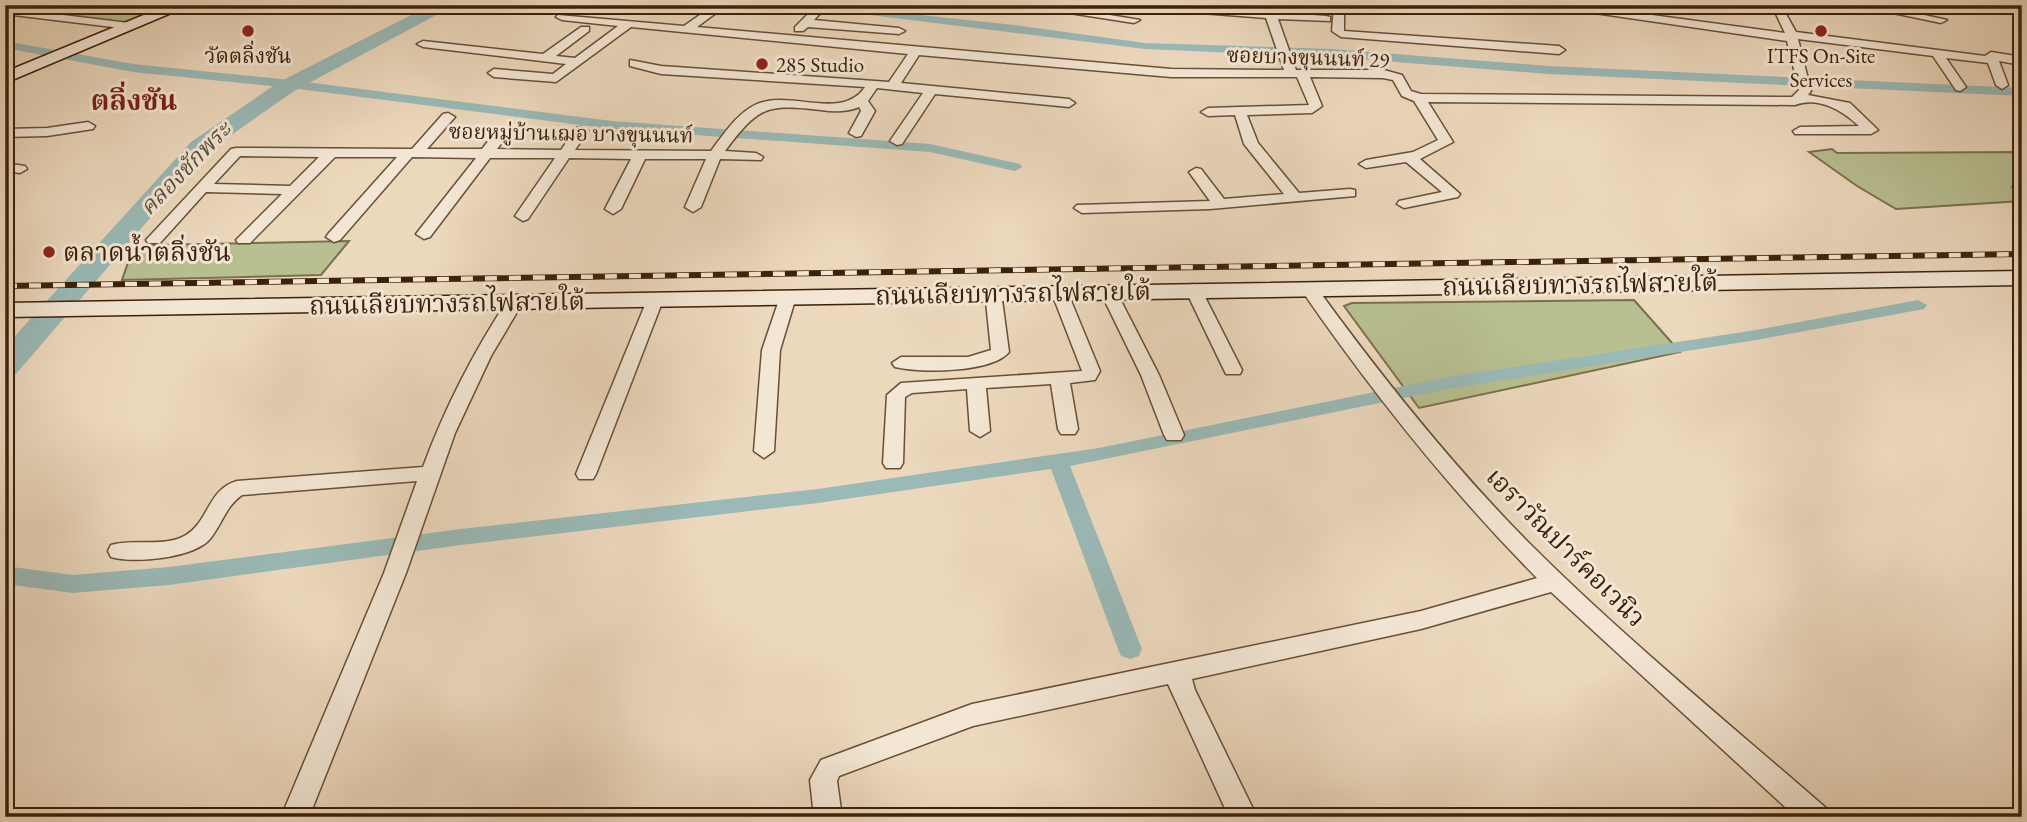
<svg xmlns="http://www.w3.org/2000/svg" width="2027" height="822" font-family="'EB Garamond','Noto Serif Thai',serif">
<rect width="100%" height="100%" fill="#ecd8bd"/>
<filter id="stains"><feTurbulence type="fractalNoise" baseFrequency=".00286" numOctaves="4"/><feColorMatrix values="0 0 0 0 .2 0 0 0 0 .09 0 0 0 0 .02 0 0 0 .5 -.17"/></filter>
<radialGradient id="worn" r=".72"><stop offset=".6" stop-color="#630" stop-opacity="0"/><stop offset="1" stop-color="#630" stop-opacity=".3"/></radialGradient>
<g fill="#b8bf91" stroke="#7a704c" stroke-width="2">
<path d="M5 5H149L166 8 128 24 5 9Z"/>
<path d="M1832 149 1837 153 2022 152V186L2012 187 2021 201 1896 209 1857 186 1809 152Z"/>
<path d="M349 241 321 275 122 280 131 254 151 245Z"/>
<path d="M1634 300 1680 352 1419 408 1344 306 1352 303Z"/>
</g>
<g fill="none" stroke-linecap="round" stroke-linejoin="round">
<g fill="#9ab9b7" fill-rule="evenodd">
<path d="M789 5H828L1014 25 1145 43 1332 49 1549 66 2022 88V96L1549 74 1332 57 1145 49Z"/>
<path d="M5 41 133 64 290 80 612 121 930 144 1020 164 1022 167 1015 171 930 152 612 129 291 88 133 72 5 48Z"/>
<path d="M1918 300 1927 305 1924 309 1756 340 1448 389 1070 466 1142 649 1139 656 1130 659 1121 656 1118 649 1051 469 818 503 461 545 169 585 73 593 5 584V566L73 575 169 567 461 529 818 489 1099 448 1448 377 1756 330Z"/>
</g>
<path fill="#9ab9b7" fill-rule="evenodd" d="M431 5H455L294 91 207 152 16 374 5 377V347L191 142 279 82Z"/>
<g stroke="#684f35" stroke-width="3">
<g id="street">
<path d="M714 5 724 7 697 27 1171 69 1284 70 1266 18 1138 8 1133 5H1185L1326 16 1330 17V21L1278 19 1296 70H1384L1402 75 1411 91 1421 94 1792 97 1799 90 1787 41 1581 11V7L1585 6 1785 33 1776 14 1779 5H1789L1786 14 1796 32 1985 56 1991 52 2022 57V65L1999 61 2008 85 2002 89 1996 85 1988 63 1946 58 1966 87 1960 91 1956 90 1933 56 1798 39 1811 91 1808 95 1850 103 1878 130 1871 134H1795L1793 131 1800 127 1859 126C1842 110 1818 96 1795 105L1428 102 1453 142 1420 159 1460 194 1458 197 1404 208 1397 204 1399 201 1442 192 1406 162 1366 168 1359 164 1366 160 1413 152 1438 140 1414 101 1402 96 1393 80 1383 78 1310 77 1322 106 1312 113 1247 115 1258 143 1299 193 1350 189 1355 190V196L1210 209 1082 213 1074 208 1077 205 1210 201 1189 172 1196 168 1201 169 1224 199 1284 194 1244 144 1235 115 1208 116 1201 112 1208 108 1309 105 1297 77H1171L919 55 901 83 1069 99 1075 103 1069 107 935 94 902 144 897 145 890 141 923 93 877 88 868 101 875 111 861 136 856 137 849 133 861 111 859 107C847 112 834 112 821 110 766 104 759 106 725 151L756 153 763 157 761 160 720 159 701 207 693 212 685 207 706 159H645L621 209 613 214 605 209 631 159 569 158 528 219 523 221 515 216 555 158H490L430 237 424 239 416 234 476 158 412 157 340 240 334 242 326 237 328 234 397 157H335L250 243H238L236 240 282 194 206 192 160 243H148L146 240 231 149 236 148 412 149 443 114 448 113 455 117 427 149H482L498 129 503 128 510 132 497 149 561 150 576 128 581 127 588 131 575 150 711 151C724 134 737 113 757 104 790 90 843 121 865 87L661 74 630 66V60L661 66 889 82 908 54 631 27 556 82 494 77 488 73 494 69 553 74 566 64 423 47 417 44 423 41 543 54 581 27H589V31L556 56 575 58 618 26 562 20 556 17 558 15 684 26ZM240 156 319 157 290 186 214 184Z"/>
<path d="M817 5H828L814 20 899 28 905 31 899 34 808 27 803 31H795V27Z"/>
<path d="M978 5H989L982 11 977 8Z"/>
<path d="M1018 5H1049L1140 20 1134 23Z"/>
<path d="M1334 5H1344V31L1559 46 1565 50 1559 54 1341 37 1332 31Z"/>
<path d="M1855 5H1879L1947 20 1941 23Z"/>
<path d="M5 8 129 23 135 26 129 29 5 14Z"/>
<path d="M88 122 95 126 93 129 47 136 5 137V129L47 128Z"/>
<path d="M5 163 25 166 27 169 20 173 5 171Z"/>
<path d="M1308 283 1314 284C1380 375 1449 462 1528 542 1622 636 1726 721 1826 808L1830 817H1796L1551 592 1421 629 1192 679 1195 690 1257 817H1229L1168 684 973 726 839 776 837 781 842 817H814L810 780 821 760 972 704 1421 611 1537 578C1449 489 1371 391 1300 288Z"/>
<path d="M1193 284 1201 289 1242 370 1240 374H1226L1224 370 1185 289Z"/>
<path d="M1059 286 1067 291 1100 371 1095 380 1070 383 1078 429 1075 434H1061L1058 429 1051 384 986 388 990 431 980 437 970 431 967 389 912 393 905 397 903 463 900 468H886L883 463 887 395 901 383 1082 371 1051 291Z"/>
<path d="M1108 286 1116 291 1159 375 1184 435 1181 440H1167L1164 435 1141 375 1100 291Z"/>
<path d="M993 287 1001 292 1009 352C992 373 920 373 895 367L892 363 901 357H968L991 350 985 292Z"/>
<path d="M788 292 796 297 780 350 774 451 764 458 754 451 762 350 780 297Z"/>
<path d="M655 295 663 300 596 474 593 479H579L576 474 647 300Z"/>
<path d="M515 297 523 302 491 356 455 433 406 573 309 817H281L384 573 417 481 242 495C226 506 222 524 210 539 194 558 134 564 111 557L108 551 111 545C135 538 164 548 186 535 209 521 208 489 237 481L423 467C445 407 474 351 509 298Z"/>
</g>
</g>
<g stroke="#3c2108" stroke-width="3">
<g id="secondary">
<path d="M168 5H190L5 83V72Z"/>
<path d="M2022 271V285L5 317V303Z"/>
</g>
</g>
<use href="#street" fill="#f3e6d4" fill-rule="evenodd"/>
<use href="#secondary" fill="#f3e6d4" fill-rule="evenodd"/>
<g stroke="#3c2108" stroke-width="6">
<path id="rail" d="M5 286 2022 254"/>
</g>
<use href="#rail" stroke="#f3e6d4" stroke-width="4.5" stroke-dasharray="12" stroke-linecap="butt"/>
</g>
<g fill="#8f2418" stroke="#f3e6d4" stroke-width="2.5">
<circle cx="248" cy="31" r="7"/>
<circle cx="1821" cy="31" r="7"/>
<circle cx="762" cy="64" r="7"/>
<circle cx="49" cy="252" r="7"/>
</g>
<g text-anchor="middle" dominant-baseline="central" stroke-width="6" stroke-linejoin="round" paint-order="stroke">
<g font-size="21" fill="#3c2108" stroke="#f3e6d4">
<text x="248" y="55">วัดตลิ่งชัน</text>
<text x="1821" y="55">ITFS On-Site<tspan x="1821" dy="24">Services</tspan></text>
<text x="776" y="64" text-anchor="start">285 Studio</text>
</g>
<g font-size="21" fill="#3c2108" stroke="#f3e6d4">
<text transform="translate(1308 57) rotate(2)">ซอยบางขุนนนท์ 29</text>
<text transform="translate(571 133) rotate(1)">ซอยหมู่บ้านเฌอ บางขุนนนท์</text>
</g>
<g font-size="23" font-style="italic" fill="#584f3d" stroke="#f3e6d4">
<text transform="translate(185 168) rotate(-46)">คลองชักพระ</text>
</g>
<g font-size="26" fill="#3c2108" stroke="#f3e6d4" text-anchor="start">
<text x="63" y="252">ตลาดน้ำตลิ่งชัน</text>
</g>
<g font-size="26" fill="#3c2108" stroke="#f3e6d4">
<text transform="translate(1580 284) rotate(-1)">ถนนเลียบทางรถไฟสายใต้</text>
<text transform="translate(1013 293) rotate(-1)">ถนนเลียบทางรถไฟสายใต้</text>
<text transform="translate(447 303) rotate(-1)">ถนนเลียบทางรถไฟสายใต้</text>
<text transform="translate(1566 547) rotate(45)">เอราวัณปาร์คอเวนิว</text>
</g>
<g font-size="28" font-weight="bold" fill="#7a1f14" stroke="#f3e6d4">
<text x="134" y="100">ตลิ่งชัน</text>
</g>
</g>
<rect width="2027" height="822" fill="none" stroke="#ecd8bd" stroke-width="28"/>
<rect x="7" y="7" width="2013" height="808" fill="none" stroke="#3c2108" stroke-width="3.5"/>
<rect x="14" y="14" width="1999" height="794" fill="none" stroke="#3c2108" stroke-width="2"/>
<rect width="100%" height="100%" filter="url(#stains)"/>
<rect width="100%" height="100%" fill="url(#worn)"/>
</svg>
